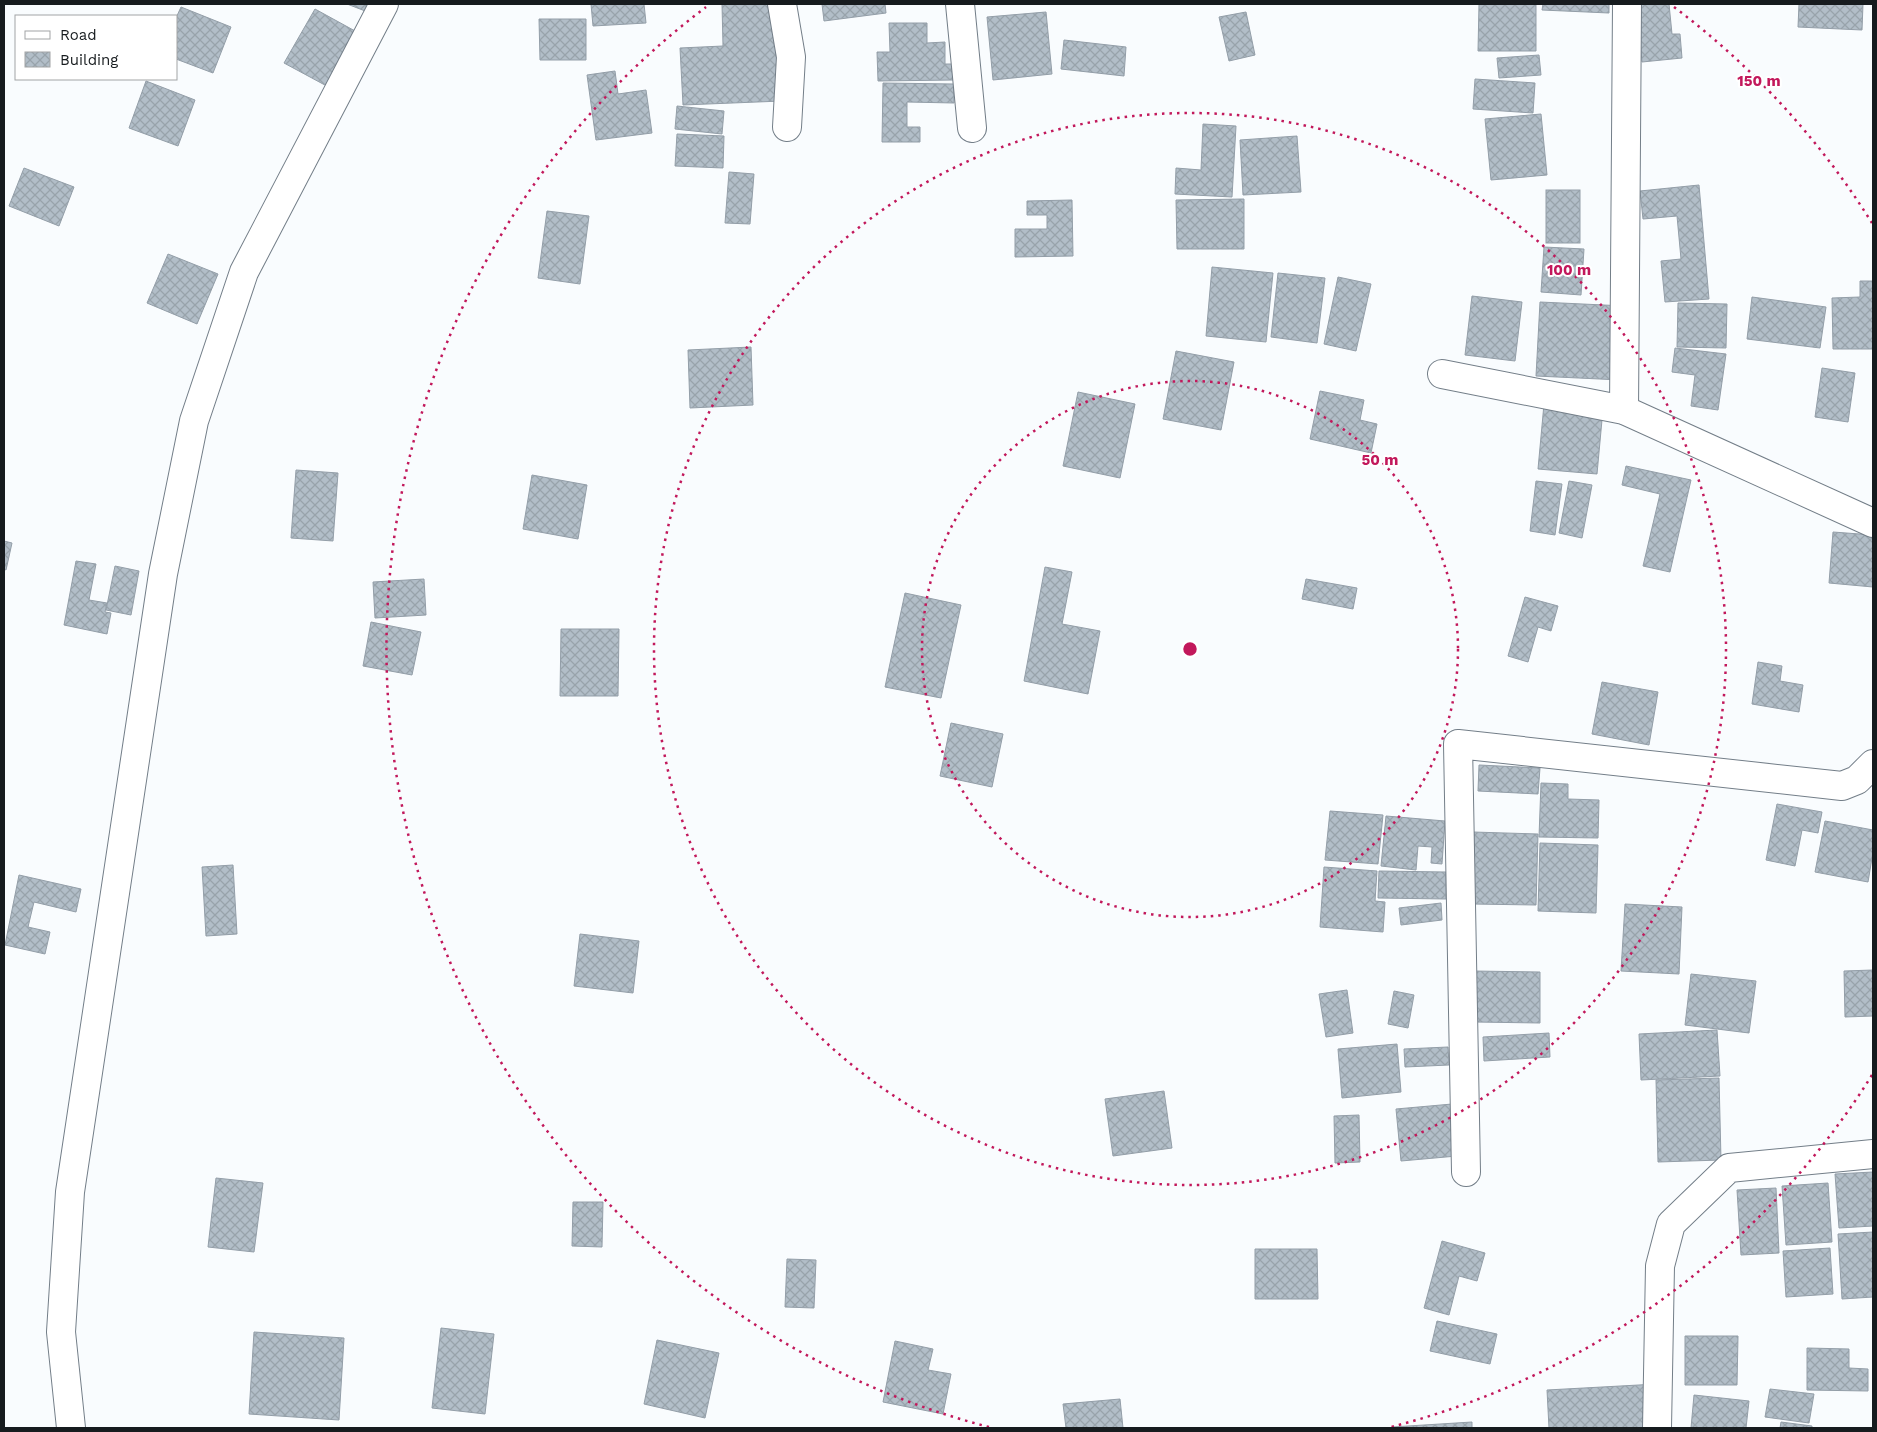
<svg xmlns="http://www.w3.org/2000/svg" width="1877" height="1432" font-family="'Work Sans',sans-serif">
<defs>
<pattern id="building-cross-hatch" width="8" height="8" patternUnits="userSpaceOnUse" patternTransform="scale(1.25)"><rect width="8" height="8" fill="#b2bec8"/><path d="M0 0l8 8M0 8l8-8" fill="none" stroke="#98a3ab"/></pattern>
</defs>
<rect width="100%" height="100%" fill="#f9fcfe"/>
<g fill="url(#building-cross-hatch)" stroke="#939ea8">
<path d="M347 4H377L373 14Z"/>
<path d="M591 4H644L646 23 593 26Z"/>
<path d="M722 4H781L782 101 683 105 680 48 723 46Z"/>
<path d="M822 4H885L886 13 824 21Z"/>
<path d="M1479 4H1536V51H1478Z"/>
<path d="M1543 4H1609V13L1542 10Z"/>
<path d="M1636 4H1669L1672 34H1680L1682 58 1642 62Z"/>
<path d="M1799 4H1863L1862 30 1798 27Z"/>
<path d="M181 7 231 27 213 73 176 59V18Z"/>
<path d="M315 9 366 37 336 91 284 63Z"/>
<path d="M1046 12 1052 74 993 80 987 17Z"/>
<path d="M1246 12 1255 55 1229 61 1219 17Z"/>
<path d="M539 19H586V60H540Z"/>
<path d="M889 23H927V43L945 42V64H953L954 80 878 81 877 52H890Z"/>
<path d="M1064 40 1126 47 1124 76 1061 69Z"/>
<path d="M1539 55 1541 75 1499 78 1497 58Z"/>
<path d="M615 71 618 94 646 90 652 133 596 140 587 75Z"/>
<path d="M1475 79 1535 83 1533 113 1473 109Z"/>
<path d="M146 81 195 100 178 146 129 128Z"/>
<path d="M883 83 954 84V103L907 102V127H920V142H882Z"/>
<path d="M677 106 724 111 722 134 675 129Z"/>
<path d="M1541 114 1547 175 1491 180 1485 119Z"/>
<path d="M1203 124 1236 126 1232 197 1175 194 1176 168 1201 170Z"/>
<path d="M677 134 724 136 723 168 675 166Z"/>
<path d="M1297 136 1301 192 1243 195 1240 140Z"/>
<path d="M24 168 74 187 59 226 9 206Z"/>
<path d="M729 172 754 174 750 224 725 223Z"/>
<path d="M1699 185 1709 299 1665 302 1661 261 1681 259 1677 216 1643 219 1640 191Z"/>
<rect x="1546" y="190" width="34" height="53"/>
<path d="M1244 199V249H1177L1176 200Z"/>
<path d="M1072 200 1073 256 1015 257V229H1047V215H1027V201Z"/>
<path d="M547 211 589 216 580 284 538 278Z"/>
<path d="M1544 247 1584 249 1581 295 1541 292Z"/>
<path d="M168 254 218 274 197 324 147 303Z"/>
<path d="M1212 267 1273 273 1266 342 1206 336Z"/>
<path d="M1278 273 1325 278 1317 343 1271 337Z"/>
<path d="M1338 277 1371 284 1356 351 1324 344Z"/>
<path d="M1860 281H1873V349H1833L1832 298 1860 297Z"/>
<path d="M1472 296 1522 302 1515 361 1465 355Z"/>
<path d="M1752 297 1826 307 1820 348 1747 339Z"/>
<path d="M1540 302 1625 306 1621 380 1536 376Z"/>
<path d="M1678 303 1727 304 1726 348 1677 347Z"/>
<path d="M751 347 753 405 690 408 688 350Z"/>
<path d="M1675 348 1726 354 1718 410 1691 406 1695 375 1672 372Z"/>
<path d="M1176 351 1234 362 1221 430 1163 419Z"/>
<path d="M1822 368 1855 373 1848 422 1815 417Z"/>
<path d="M1320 391 1364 400 1360 420 1377 424 1371 453 1310 439Z"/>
<path d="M1078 392 1135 404 1120 478 1063 466Z"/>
<path d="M1544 404 1603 409 1597 474 1538 469Z"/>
<path d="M1626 466 1691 480 1670 572 1643 566 1660 494 1622 485Z"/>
<path d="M296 470 338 473 333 541 291 538Z"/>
<path d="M532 475 587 485 578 539 523 529Z"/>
<path d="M1536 481 1562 484 1555 535 1530 531Z"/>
<path d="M1569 481 1592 485 1582 538 1559 533Z"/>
<path d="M1833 532 1873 535V587L1829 583Z"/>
<path d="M4 541 12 543 6 570 4 569Z"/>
<path d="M76 561 96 564 89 600 107 603 105 612 111 613 107 634 64 625Z"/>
<path d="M115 566 139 571 131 615 106 610Z"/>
<path d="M1045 567 1072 572 1062 624 1100 631 1088 694 1024 681Z"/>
<path d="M424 579 426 615 375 618 373 582Z"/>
<path d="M1306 579 1357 588 1353 609 1302 599Z"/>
<path d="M905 593 961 605 941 698 885 687Z"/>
<path d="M1525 597 1558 606 1551 631 1538 627 1528 662 1508 656Z"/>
<path d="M371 622 421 632 412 675 363 666Z"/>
<path d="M561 629H619L618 696H560Z"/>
<path d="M1758 662 1782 666 1780 681 1803 685 1799 712 1752 704Z"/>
<path d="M1602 682 1658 692 1649 745 1592 734Z"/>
<path d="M951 723 1003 734 992 787 940 776Z"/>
<path d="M1479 765 1540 768 1538 794 1478 791Z"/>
<path d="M1541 783 1568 784V799L1599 800 1598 838 1539 837Z"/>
<path d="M1777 804 1822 812 1818 833 1802 830 1795 866 1766 860Z"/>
<path d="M1330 811 1383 815 1378 864 1325 860Z"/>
<path d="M1386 816 1445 821 1442 864 1431 863 1432 847 1418 846 1416 870 1381 866Z"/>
<path d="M1825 821 1873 830V852L1868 882 1815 872Z"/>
<path d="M1473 832 1538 834 1536 905 1471 904Z"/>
<path d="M1540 843 1598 845 1596 913 1538 911Z"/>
<path d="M233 865 237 934 206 936 202 867Z"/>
<path d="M1324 867 1377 871 1375 901 1385 902 1383 932 1320 927Z"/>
<path d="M1379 871 1446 872V899L1378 898Z"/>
<path d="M19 875 81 889 76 912 34 902 28 927 50 932 45 954 5 945Z"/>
<path d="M1441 903 1442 920 1401 925 1399 908Z"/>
<path d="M1625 904 1682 907 1679 974 1621 971Z"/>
<path d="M580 934 639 941 633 993 574 986Z"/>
<path d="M1873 970V1016L1845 1017 1844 971Z"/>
<path d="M1474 971 1540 972V1023L1474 1022Z"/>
<path d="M1691 974 1756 981 1749 1033 1685 1025Z"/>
<path d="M1347 990 1353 1033 1326 1037 1319 994Z"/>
<path d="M1394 991 1414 995 1408 1028 1388 1024Z"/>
<path d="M1717 1030 1720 1076 1641 1080 1639 1034Z"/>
<path d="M1549 1033 1550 1057 1484 1061 1483 1037Z"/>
<path d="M1397 1044 1401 1092 1342 1098 1338 1049Z"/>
<path d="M1448 1047 1449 1065 1405 1067 1404 1049Z"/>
<path d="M1719 1078 1721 1160 1658 1162 1656 1080Z"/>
<path d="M1164 1091 1172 1148 1113 1156 1105 1099Z"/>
<path d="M1452 1104 1457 1156 1401 1161 1396 1109Z"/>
<path d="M1359 1115 1360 1162 1335 1163 1334 1116Z"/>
<path d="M1873 1172V1226L1839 1228 1835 1174Z"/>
<path d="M216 1178 263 1183 254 1252 208 1247Z"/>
<path d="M1828 1183 1832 1242 1786 1245 1782 1186Z"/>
<path d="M1776 1188 1779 1253 1741 1255 1737 1190Z"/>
<path d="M573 1202H603L602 1247 572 1246Z"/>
<path d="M1873 1232V1297L1842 1299 1838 1234Z"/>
<path d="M1442 1241 1485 1253 1477 1281 1459 1276 1449 1315 1424 1308Z"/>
<path d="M1830 1248 1833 1294 1786 1297 1783 1251Z"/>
<path d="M1255 1249H1317L1318 1299H1255Z"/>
<path d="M787 1259 816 1260 814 1308 785 1307Z"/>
<path d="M1437 1321 1497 1334 1490 1364 1430 1351Z"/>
<path d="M441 1328 494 1334 485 1414 432 1408Z"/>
<path d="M254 1332 344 1338 339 1420 249 1414Z"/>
<path d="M1685 1336H1738L1737 1385H1685Z"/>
<path d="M657 1340 719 1353 705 1418 644 1404Z"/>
<path d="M895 1341 933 1349 928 1370 951 1374 943 1414 883 1402Z"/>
<path d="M1807 1348 1849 1349V1368L1868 1369V1391L1807 1390Z"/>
<path d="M1657 1384 1659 1428H1549L1547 1390Z"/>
<path d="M1770 1389 1814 1394 1809 1423 1765 1417Z"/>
<path d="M1694 1395 1749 1401 1746 1428H1691Z"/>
<path d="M1120 1399 1123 1428H1066L1063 1404Z"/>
<path d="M1472 1422V1428H1392V1427Z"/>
<path d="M1781 1422 1812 1426V1428H1780Z"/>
</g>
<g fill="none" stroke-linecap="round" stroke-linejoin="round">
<g stroke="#737e88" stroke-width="30">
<g id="minor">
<path d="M782 4 791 57 787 127"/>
<path d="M960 4 972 128"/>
<path d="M1442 374 1624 410 1873 523"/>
<path d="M1624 410 1627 4"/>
<path d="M1466 1172 1458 744 1842 786 1857 780 1873 764"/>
<path d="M71 1428 61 1332 70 1192 163 574 194 421 244 272 384 4"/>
<path d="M1657 1428 1660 1266 1671 1224 1729 1168 1873 1154"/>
</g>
</g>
<use href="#minor" stroke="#fff" stroke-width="28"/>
</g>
<g fill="none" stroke="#c2185b" stroke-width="2.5" stroke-dasharray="2.5 5">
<circle cx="1190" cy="649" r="268"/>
<circle cx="1190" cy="649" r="536"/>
<path d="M1872 1075A804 804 0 0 1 1391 1427M989 1427A804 804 0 0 1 706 7M1674 7A804 804 0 0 1 1872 223"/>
</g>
<circle cx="1190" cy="649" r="8" fill="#c2185b" stroke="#fff" stroke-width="2.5"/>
<g font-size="15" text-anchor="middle" font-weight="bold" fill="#c2185b" stroke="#fff" stroke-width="4" stroke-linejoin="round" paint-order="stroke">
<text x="1759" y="86">150 m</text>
<text x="1569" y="275">100 m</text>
<text x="1380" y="465">50 m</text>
</g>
<rect width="1877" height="1432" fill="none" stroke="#161b1e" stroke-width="10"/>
<rect x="15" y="15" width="162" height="65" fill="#ffffff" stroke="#a2a4a5"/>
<rect x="25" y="31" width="25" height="8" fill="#ffffff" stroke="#a2a4a5"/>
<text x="60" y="40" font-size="15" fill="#161b1e">Road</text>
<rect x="25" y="52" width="25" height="15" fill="url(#building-cross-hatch)" stroke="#a2a4a5"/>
<text x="60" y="65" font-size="15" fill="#161b1e">Building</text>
</svg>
